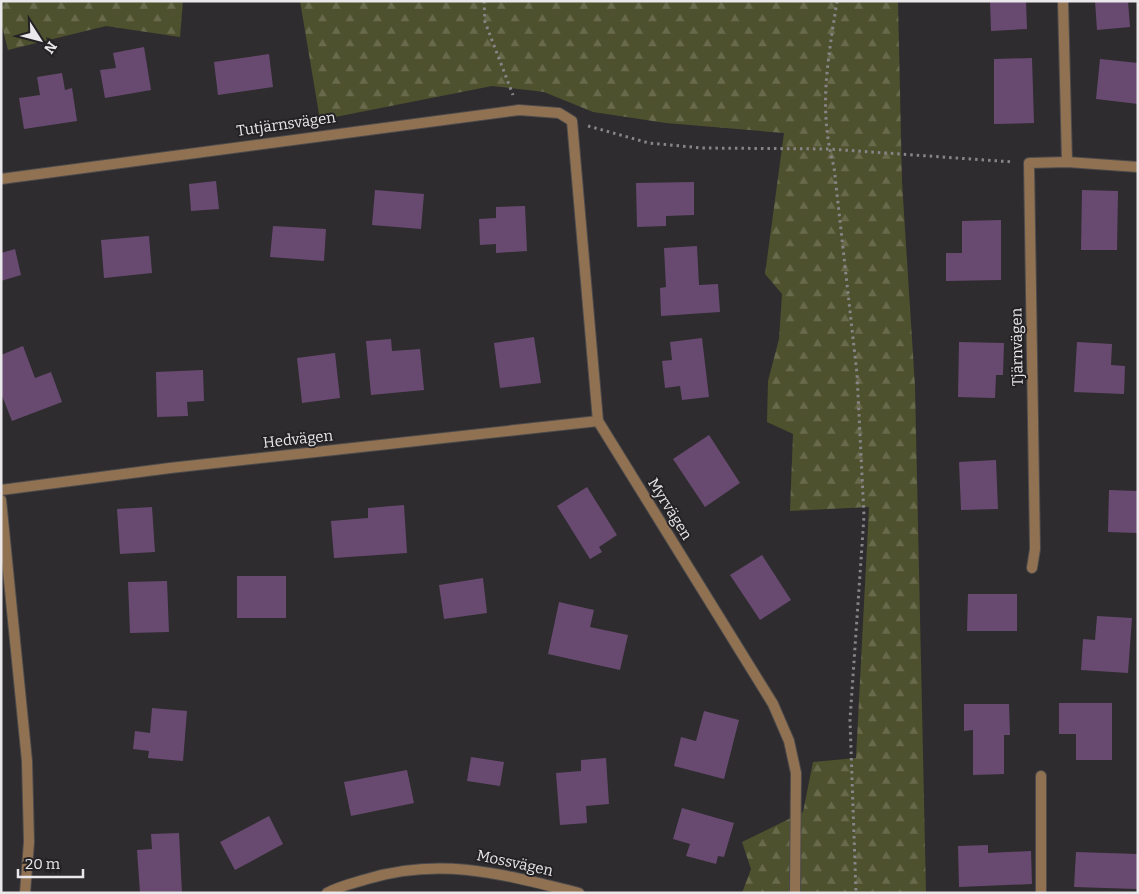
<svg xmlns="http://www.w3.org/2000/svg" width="1139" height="894" font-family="Bitter,serif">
<defs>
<pattern id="forest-firs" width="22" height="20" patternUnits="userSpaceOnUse" patternTransform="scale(1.25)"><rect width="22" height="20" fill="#4e512e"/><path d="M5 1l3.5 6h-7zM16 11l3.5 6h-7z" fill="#686a4c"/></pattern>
</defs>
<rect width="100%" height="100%" fill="#2e2c2e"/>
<g fill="url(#forest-firs)">
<path d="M1 1H183L180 37 106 26 8 50 1 22Z"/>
<path d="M300 1H898L902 182 915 386 926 893H742L751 869 742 842 803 812 813 762 856 758 869 507 790 511 793 434 767 422 768 381 779 339 782 294 765 274 784 133 666 123 593 112 544 92 492 86 320 120Z"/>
</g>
<g fill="#684a71">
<path d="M990 1H1026L1027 29 991 31Z"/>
<path d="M1095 1H1128L1130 27 1097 30Z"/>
<path d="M144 47 151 90 105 98 100 70 116 68 113 53Z"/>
<path d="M269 54 273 87 218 95 214 62Z"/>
<path d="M1032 58 1034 123 994 124V59Z"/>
<path d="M1100 59 1138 63V104L1096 99Z"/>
<path d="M62 73 65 90 72 88 77 121 24 129 19 98 40 95 37 77Z"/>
<path d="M216 181 219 209 191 211 189 184Z"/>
<path d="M694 182V215L666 216V226L637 227 636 183Z"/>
<path d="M375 190 424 194 421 229 372 225Z"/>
<path d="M1082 190 1118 191 1117 250H1081Z"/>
<path d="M525 206 527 251 496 253V244L480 245 479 219 496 218V207Z"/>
<path d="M1001 220V280L946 281V253H962V221Z"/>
<path d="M273 226 326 229 324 261 270 257Z"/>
<path d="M149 236 152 273 104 278 101 240Z"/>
<path d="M697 246 699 285 718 284 720 312 661 316 660 288 666 287 664 248Z"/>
<path d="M15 249 21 275 1 281V253Z"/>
<path d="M534 337 541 383 500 388 494 343Z"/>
<path d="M702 338 709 397 682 400 680 386 665 388 662 361 672 360 670 342Z"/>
<path d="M391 339 392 351 420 349 424 390 371 395 366 341Z"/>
<path d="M959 342 1004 343 1003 375H996L995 398 958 397Z"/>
<path d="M1077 342 1112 344 1111 365 1125 366 1124 394 1074 392Z"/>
<path d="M23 346 35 378 51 372 62 402 12 421 1 393V355Z"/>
<path d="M335 353 340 398 302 403 297 358Z"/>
<path d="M203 370 204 401 187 402 188 416 157 417 156 372Z"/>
<path d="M709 435 740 483 705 507 673 459Z"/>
<path d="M996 460 998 509 961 510 959 462Z"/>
<path d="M587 487 617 535 599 547 602 552 590 559 557 506Z"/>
<path d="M1109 490 1138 491V533L1108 532Z"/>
<path d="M404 505 407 553 334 558 331 521 368 518V508Z"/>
<path d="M152 507 155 552 120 554 117 509Z"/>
<path d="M762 555 791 600 760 620 730 575Z"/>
<rect x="237" y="576" width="49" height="42"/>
<path d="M483 578 487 613 444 619 439 585Z"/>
<path d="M167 581 169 632 130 633 128 582Z"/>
<path d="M968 594H1017V631H967Z"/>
<path d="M559 602 594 610 590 627 628 635 620 670 548 654Z"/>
<path d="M1097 616 1132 618 1128 673 1081 670 1083 639 1095 640Z"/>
<path d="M1059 703H1112V760H1076V734H1059Z"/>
<path d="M964 704H1009L1010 735H1004V774L973 775V730L964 731Z"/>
<path d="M152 708 187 711 183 761 148 758 149 751 133 749 135 731 150 733Z"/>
<path d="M704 711 739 720 724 779 674 766 681 737 696 741Z"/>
<path d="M471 757 504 762 500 786 467 781Z"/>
<path d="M606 758 609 804 586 806 587 823 560 825 556 773 581 771V760Z"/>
<path d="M407 770 414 803 351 816 344 782Z"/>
<path d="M682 808 734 823 724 857 718 856 716 864 686 856 690 844 673 839Z"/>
<path d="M269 816 283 844 235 870 220 842Z"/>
<path d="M179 833 182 893H140L137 850 152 849 151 834Z"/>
<path d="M988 845V853L1031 851 1032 884 959 887 958 846Z"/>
<path d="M1076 852 1138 854 1137 889 1074 887Z"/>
</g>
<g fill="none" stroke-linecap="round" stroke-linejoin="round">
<g stroke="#4c4a4c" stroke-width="12">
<path id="lane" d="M1041 893V776"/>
</g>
<g stroke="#4c4a4c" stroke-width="12">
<g id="street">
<path d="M1063 1 1067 162"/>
<path d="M1 179 519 110 559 113 572 121 598 421 773 704 789 741 796 773 795 893"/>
<path d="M1 490 170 468 598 421"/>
<path d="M1 500 27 761 29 842 25 893"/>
<path d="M1032 568 1035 549 1029 163 1067 162 1138 167"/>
<path d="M327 893C340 886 354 883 367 879 443 856 505 875 579 893"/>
</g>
</g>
<g stroke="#878587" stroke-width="3" stroke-dasharray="2.5 4" stroke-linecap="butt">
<path d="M484 1 485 22 513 95"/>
<path d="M837 1C828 60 818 109 834 167L857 374 864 516 850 720 856 893"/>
<path d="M588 126 649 143 702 148 829 149 1013 162"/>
</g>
<use href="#lane" stroke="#907252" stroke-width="10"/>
<use href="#street" stroke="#907252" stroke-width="10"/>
</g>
<g text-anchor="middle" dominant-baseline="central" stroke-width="4" stroke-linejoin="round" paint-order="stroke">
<g font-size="15" fill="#eae8ea" stroke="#242225">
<text transform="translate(286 124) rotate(-8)">Tutjärnsvägen</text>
<text transform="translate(1017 347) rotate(-91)">Tjärnvägen</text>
<text transform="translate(298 439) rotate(-6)">Hedvägen</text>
<text transform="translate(670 509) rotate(58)">Myrvägen</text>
<text transform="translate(515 863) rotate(12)">Mossvägen</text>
</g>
</g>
<rect width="1139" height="894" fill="none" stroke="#eae8ea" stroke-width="5"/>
<g transform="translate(40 40) rotate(126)" stroke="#242225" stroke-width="4" paint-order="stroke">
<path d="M0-4L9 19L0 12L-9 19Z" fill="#eae8ea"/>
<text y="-8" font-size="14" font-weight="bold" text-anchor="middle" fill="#eae8ea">N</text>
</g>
<path d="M18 869v8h65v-8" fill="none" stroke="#eae8ea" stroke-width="2.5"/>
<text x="25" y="869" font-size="15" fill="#eae8ea" stroke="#242225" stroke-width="4" paint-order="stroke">20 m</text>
</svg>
